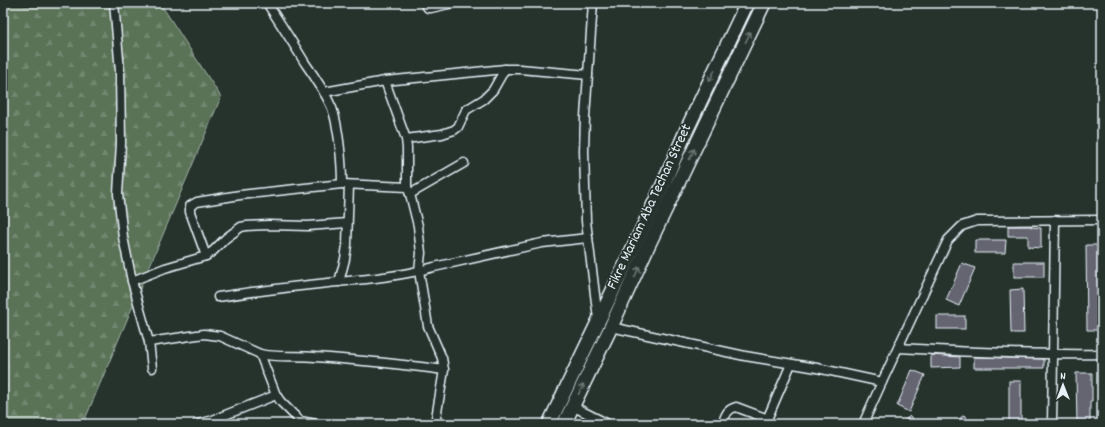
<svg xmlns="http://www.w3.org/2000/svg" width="1105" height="427" font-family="Dekko,sans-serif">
<defs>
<pattern id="forest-firs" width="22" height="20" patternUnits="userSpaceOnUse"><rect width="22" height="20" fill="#5a7257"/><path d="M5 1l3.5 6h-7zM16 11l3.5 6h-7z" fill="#728770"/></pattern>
</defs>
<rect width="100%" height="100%" fill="#26332d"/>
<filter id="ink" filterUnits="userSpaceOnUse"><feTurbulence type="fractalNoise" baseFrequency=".025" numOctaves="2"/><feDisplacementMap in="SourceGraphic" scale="8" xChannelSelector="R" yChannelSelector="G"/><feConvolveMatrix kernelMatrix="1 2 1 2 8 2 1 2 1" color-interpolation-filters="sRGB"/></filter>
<g filter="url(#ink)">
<path fill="url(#forest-firs)" stroke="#a1b2a8" d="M3 3H160L221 97 83 424H3Z"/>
<g fill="#656572" stroke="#e8f1f8">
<path d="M1008 226H1031V227L1041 228V248L1028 247V236H1008Z"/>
<path d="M975 240H1006L1005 253H975Z"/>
<path d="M1086 245H1099L1100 330H1087Z"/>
<rect x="1014" y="262" width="30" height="15"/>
<path d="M962 263 975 268 959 306 946 300Z"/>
<path d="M1023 289 1024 333H1011L1010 290Z"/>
<rect x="937" y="316" width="28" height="13"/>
<path d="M931 355 960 357V367L931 368Z"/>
<path d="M974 357 1044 359V368H974Z"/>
<path d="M912 370 925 375 909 412 897 406Z"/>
<path d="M1076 373H1092V401H1090V424H1077Z"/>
<rect x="1009" y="381" width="12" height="42"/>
<path d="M964 415 972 424H953Z"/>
<path d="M910 416 917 424H900Z"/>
</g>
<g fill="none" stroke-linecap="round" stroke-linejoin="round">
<g stroke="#e8f1f8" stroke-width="11">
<g id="street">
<path d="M114 3 120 71 121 143 118 194 123 237 132 281 149 342 152 368"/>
<path d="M267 3C280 23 293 43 305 63 315 77 325 92 332 108 339 127 342 164 342 184L407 187 410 194 418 226 421 253 419 271 428 326 442 358 444 370 435 424"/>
<path d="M424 3 428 8H431L453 3"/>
<path d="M593 3 585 117 584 151 586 221 598 319"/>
<path d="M385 81 406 139 407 148V187"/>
<path d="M324 92 385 81 505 69H520L588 75"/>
<path d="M406 139 442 134 454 130 458 127 466 110 484 99 493 90 505 69"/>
<path d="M410 194 464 163"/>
<path d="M206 256 190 212V206L197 202 240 195 342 184"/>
<path d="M132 281 165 268 206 256 213 251 226 238 241 227 246 226 269 225 308 226 347 223"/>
<path d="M339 282 345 259 347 245 349 185"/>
<path d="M218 297C257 291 297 286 337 282 369 279 402 276 434 267L542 243 588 238"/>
<path d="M611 327 745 356 817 368 882 382"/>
<path d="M149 342 204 334 220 336 260 354 276 395 281 402 300 421 301 424"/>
<path d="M898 348C966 352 1034 355 1102 354"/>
<path d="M260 354C277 358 297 355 315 357 358 360 401 364 444 370"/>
<path d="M572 406 608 424"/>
<path d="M300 421 316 424"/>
<path d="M197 424 210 421 276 395"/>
<path d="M722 424C726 415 726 410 736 407L768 419"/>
<path d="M765 424 791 364"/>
<path d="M863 424 882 382 948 240 962 226 977 221 1102 220"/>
<path d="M1052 424 1055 220"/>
</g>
</g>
<g stroke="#e8f1f8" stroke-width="16">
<g id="primary">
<path d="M549 424 598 322 663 185 687 129 747 3"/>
<path d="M564 424 611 327 647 248 764 3"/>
</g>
</g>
<use href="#street" stroke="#26332d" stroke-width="8"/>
<use href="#primary" stroke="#26332d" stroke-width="13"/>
</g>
<defs><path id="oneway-shaft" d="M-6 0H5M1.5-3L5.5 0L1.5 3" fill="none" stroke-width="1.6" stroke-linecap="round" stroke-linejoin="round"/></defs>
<g stroke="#6a7674">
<use href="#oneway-shaft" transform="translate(748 37) rotate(-65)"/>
<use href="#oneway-shaft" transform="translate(712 76) rotate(115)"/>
<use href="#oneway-shaft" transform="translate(692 154) rotate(-65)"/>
<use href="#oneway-shaft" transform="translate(637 272) rotate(-66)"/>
<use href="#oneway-shaft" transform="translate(581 389) rotate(-64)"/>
</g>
</g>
<g text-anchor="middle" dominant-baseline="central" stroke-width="3.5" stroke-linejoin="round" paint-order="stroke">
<g font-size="15" fill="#e8f1f8" stroke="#26332d">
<text transform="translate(650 207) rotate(-65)">Fikre Mariam Aba Techan Street</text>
</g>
</g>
<rect width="1105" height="427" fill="none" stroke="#26332d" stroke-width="16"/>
<rect x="8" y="8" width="1089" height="411" fill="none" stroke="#e8f1f8" stroke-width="1.5" filter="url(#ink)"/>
<g transform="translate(1063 385)" stroke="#26332d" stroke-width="3" paint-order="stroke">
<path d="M0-3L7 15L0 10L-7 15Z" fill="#e8f1f8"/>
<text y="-6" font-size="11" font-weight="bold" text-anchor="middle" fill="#e8f1f8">N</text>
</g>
</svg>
